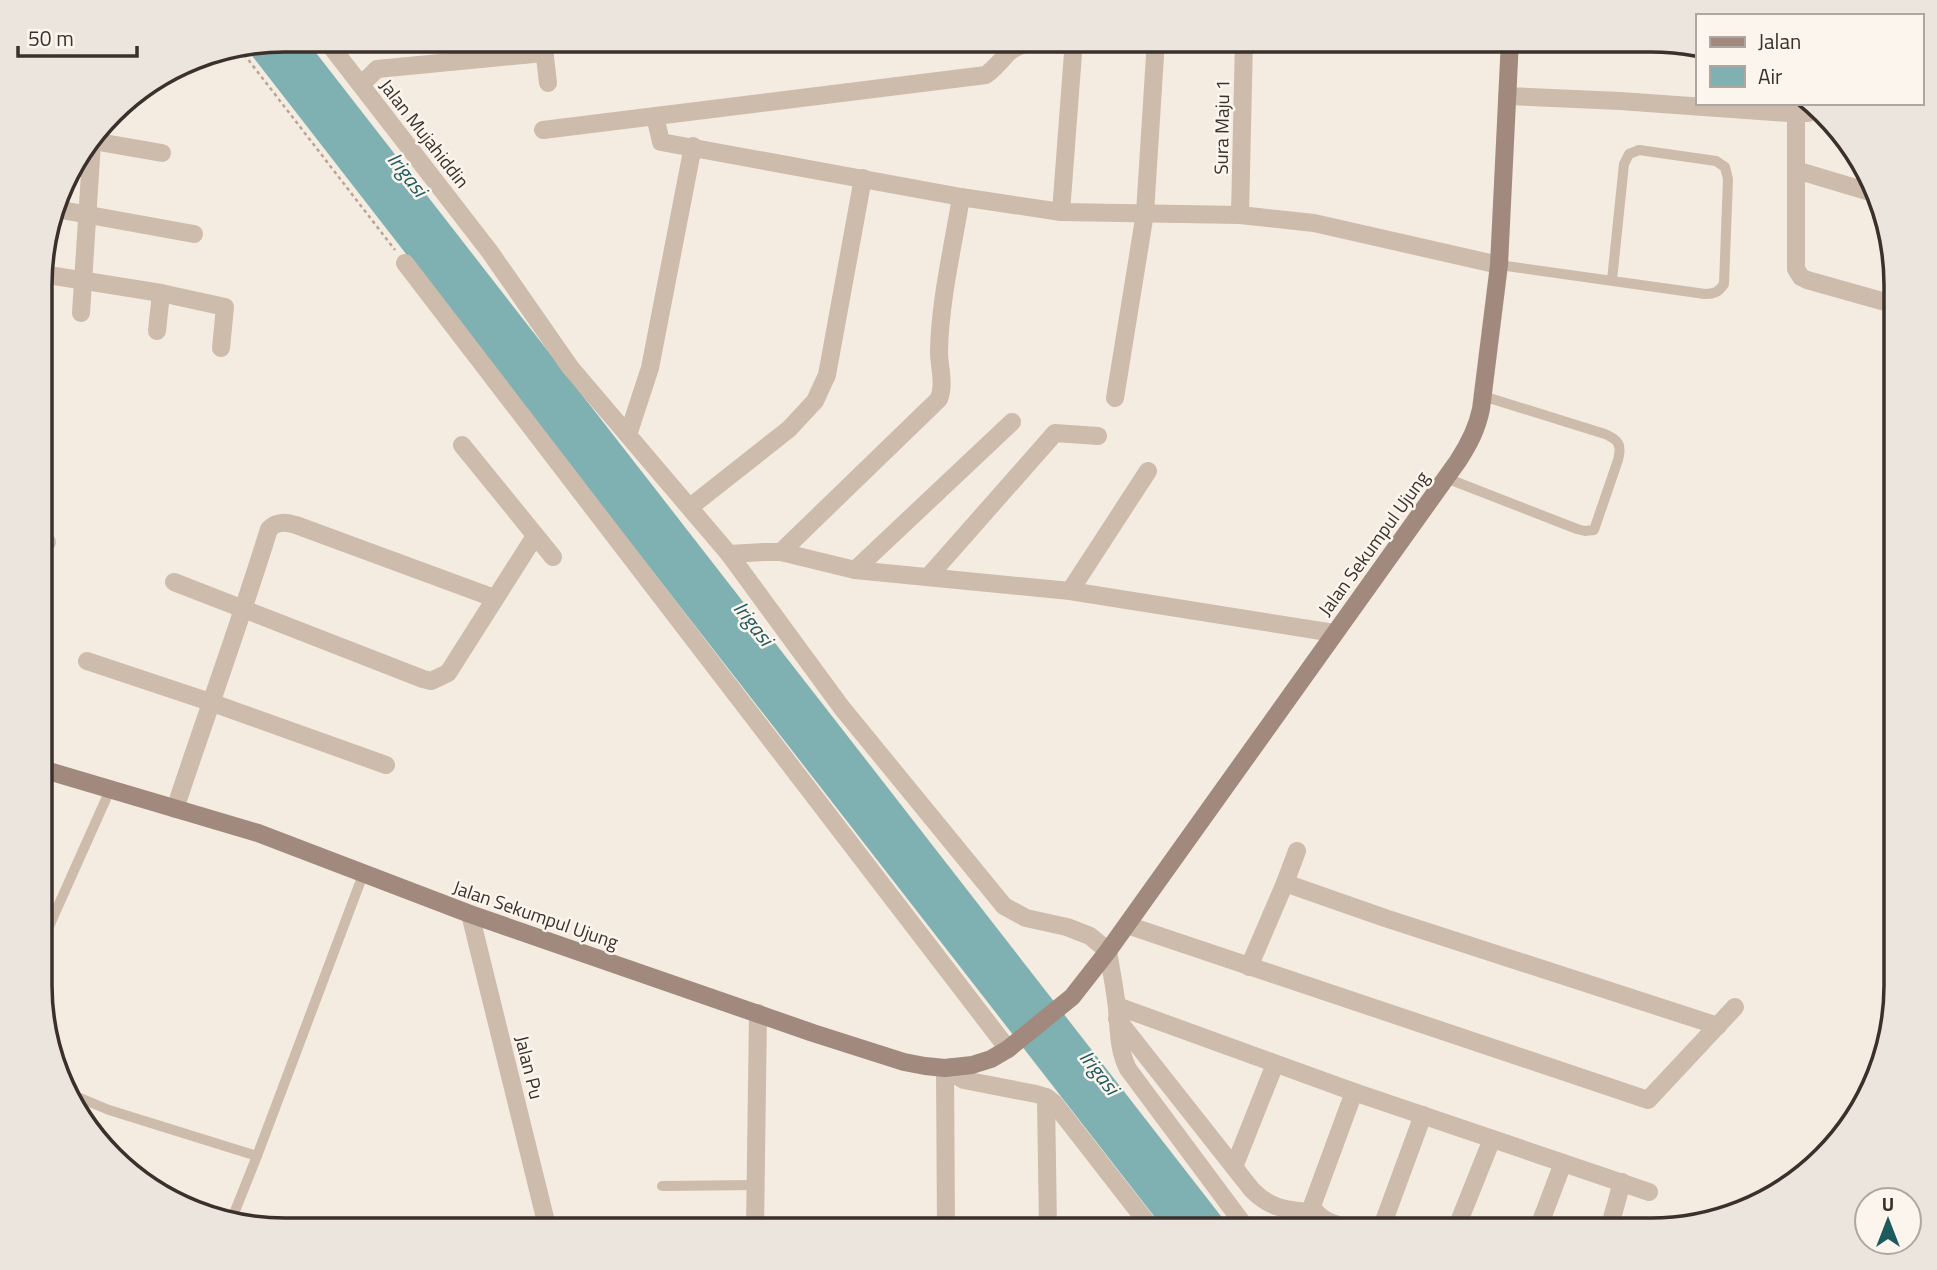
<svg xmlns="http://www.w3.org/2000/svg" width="1937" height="1270" font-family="'Titillium Web',sans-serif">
<rect width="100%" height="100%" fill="#f4ebe1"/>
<path fill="#7fb0b2" d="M286 40H306L1231 1229H1164L246 48Z"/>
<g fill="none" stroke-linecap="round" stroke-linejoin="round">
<path stroke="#b9a596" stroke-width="2.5" stroke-dasharray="3.5 3.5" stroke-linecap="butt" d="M240 49 395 250"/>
<g stroke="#cdbbac" stroke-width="10">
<path d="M1499 265 1705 294C1714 294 1719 292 1724 284L1728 179 1725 167 1716 161 1639 150 1629 154 1624 164 1612 280"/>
<path d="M1446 478 1577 529 1585 531 1594 530 1618 460C1622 445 1619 440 1605 434L1483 396"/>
<path d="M42 942 110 790"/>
<path d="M68 1093 109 1110 257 1156"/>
<path d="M662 1186 757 1185"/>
<path d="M231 1221 257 1156 364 872"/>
</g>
<g stroke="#cdbbac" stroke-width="18">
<path d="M326 40 490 252 570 367 729 554 842 708 1004 906 1026 918 1067 927 1090 936 1108 951C1111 970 1115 989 1117 1008 1119 1030 1118 1049 1128 1069L1247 1229"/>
<path d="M543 40 548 83"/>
<path d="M361 85 377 69 544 53"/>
<path d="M1507 96 1620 101 1789 113H1808L1809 104"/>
<path d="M1796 113V269L1801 277 1807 280 1896 305"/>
<path d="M655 116 661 142 961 197 1061 212 1240 215 1314 223 1499 265"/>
<path d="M543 130 986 75C995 68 1000 62 1007 54 1024 37 1052 44 1073 46"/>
<path d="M93 141 162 153"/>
<path d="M1796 170 1873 193"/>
<path d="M56 209 194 234"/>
<path d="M1061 212 1074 40"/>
<path d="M1240 215 1244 40"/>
<path d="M405 263 1008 1049"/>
<path d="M42 274 161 293 225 307 221 348"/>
<path d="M81 313 92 143"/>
<path d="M157 331 161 293"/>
<path d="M1115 398 1145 213 1156 40"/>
<path d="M628 435 650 368 693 146"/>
<path d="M462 445 553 557"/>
<path d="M690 507 789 429 815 401 827 375 863 178"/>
<path d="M42 541 47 542"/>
<path d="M781 552 939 399C945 383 939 368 939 351 940 300 953 247 961 197"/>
<path d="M729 554 764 552H781L855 570 1070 591 1334 633"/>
<path d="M855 570 1012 422"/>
<path d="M929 576 1055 433 1098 436"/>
<path d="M174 582 423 679 431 681 448 673 535 536"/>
<path d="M1070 591 1148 471"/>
<path d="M87 661 210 702 386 765"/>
<path d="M175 809C206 715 240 623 269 529 277 521 286 522 296 525L494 598"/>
<path d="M1297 851 1285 883 1385 918 1718 1026"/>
<path d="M470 914 548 1230"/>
<path d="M1127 925 1648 1100 1735 1007"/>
<path d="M1249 967 1285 883"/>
<path d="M1117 1006 1354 1092 1649 1192"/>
<path d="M1117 1019 1252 1190C1273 1211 1288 1209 1316 1213"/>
<path d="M951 1067 954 1074 964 1080 1036 1094 1046 1097 1054 1103 1152 1229"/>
<path d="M945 1068 946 1230"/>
<path d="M1046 1097 1048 1229"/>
<path d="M1234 1167 1275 1064"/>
<path d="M1350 1229C1336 1224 1319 1221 1312 1206L1354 1092"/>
<path d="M1381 1229 1423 1115"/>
<path d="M1456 1229 1492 1139"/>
<path d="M1538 1229 1563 1163"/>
<path d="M1609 1229 1622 1182"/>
<path d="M755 1230 758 1013"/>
</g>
<path stroke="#a18a7d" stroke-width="18" d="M42 769 258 833 470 914 813 1033 904 1062 925 1066 945 1068 972 1065 991 1059 1008 1049 1072 997 1108 951 1458 461C1469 444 1477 429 1481 409L1499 265 1510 40"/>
</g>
<g text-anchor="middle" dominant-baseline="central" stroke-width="5" stroke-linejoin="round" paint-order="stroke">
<g font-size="19" fill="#3b302b" stroke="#fbf5ee">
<text transform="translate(1221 127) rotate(-89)">Sura Maju 1</text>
<text transform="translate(425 133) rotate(52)">Jalan Mujahiddin</text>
<text transform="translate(1373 543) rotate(-54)">Jalan Sekumpul Ujung</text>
<text transform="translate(536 914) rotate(19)">Jalan Sekumpul Ujung</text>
<text transform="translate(530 1067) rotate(76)">Jalan Pu</text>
</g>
<g font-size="21" font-style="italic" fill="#1f5a5e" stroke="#fbf5ee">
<text transform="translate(408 174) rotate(52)">Irigasi</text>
<text transform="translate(754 623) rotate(52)">Irigasi</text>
<text transform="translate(1100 1072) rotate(52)">Irigasi</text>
</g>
</g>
<path d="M0 0H1937V1270H0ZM285 52H1651A233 233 0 0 1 1884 285V985A233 233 0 0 1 1651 1218H285A233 233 0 0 1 52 985V285A233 233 0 0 1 285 52Z" fill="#ece5de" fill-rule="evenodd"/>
<path fill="none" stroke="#3b302b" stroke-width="3.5" d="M285 52H1651A233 233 0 0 1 1884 285V985A233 233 0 0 1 1651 1218H285A233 233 0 0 1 52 985V285A233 233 0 0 1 285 52Z"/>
<rect x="1696" y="14" width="228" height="91" fill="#fbf5ee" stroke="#aea6a0" stroke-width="2"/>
<rect x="1710" y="37" width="35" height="10" fill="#a18a7d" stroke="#aea6a0" stroke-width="2"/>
<text x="1758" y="49" font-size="21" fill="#3b302b">Jalan</text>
<rect x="1710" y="66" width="35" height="21" fill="#7fb0b2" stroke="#aea6a0" stroke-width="2"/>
<text x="1758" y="84" font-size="21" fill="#3b302b">Air</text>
<g transform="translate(1888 1221)"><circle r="33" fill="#fbf5ee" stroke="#aea6a0" stroke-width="2"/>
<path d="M0-5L12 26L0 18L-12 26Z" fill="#1f5a5e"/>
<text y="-10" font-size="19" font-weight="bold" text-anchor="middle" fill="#3b302b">U</text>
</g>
<path d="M18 46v10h119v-10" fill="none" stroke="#3b302b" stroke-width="3.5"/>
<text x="28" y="46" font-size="21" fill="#3b302b" stroke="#fbf5ee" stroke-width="5" paint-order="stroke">50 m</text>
</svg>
